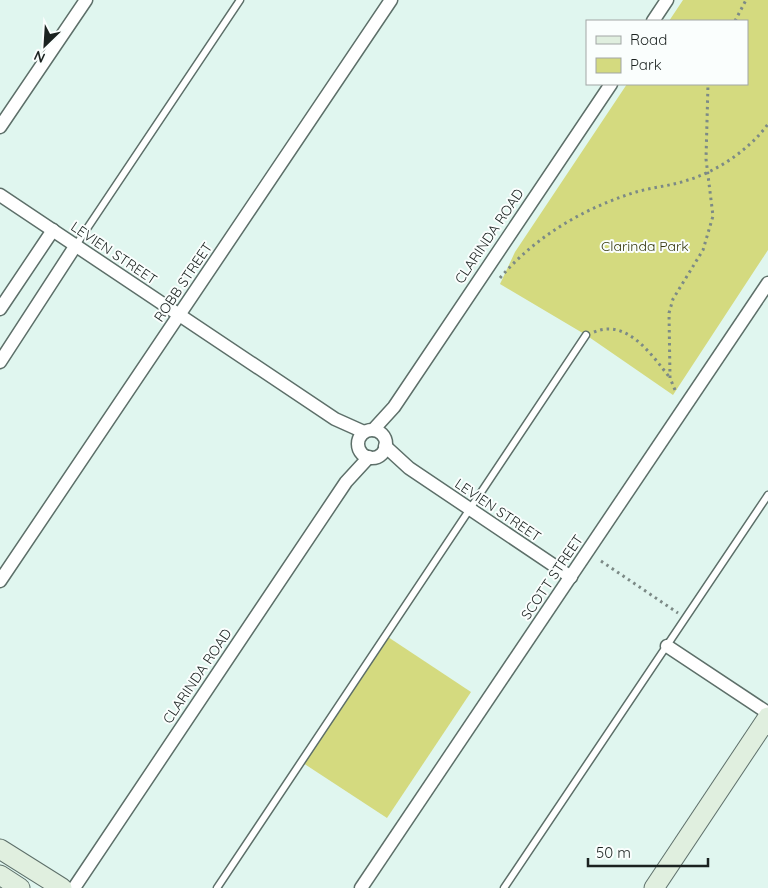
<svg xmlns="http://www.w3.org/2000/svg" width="768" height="888" font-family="Quicksand,sans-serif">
<rect width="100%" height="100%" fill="#e0f6ef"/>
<g fill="#d4da7f">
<path d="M683 0H768V250L673 395 586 335 500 284 515 252 627 84H747V21H669Z"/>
<path d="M388 637 471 692 387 818 303 763Z"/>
</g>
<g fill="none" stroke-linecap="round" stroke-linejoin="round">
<g stroke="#5d6f69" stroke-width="9">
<g id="lane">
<path d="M76 245 240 0"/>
<path d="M217 888 586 335"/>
<path d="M504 888 768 495"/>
</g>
</g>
<g stroke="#5d6f69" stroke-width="15">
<g id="street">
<path d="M653 21 667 0"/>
<path d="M0 127 86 0"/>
<path d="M0 195 335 419 364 432"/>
<path d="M0 309 53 230"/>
<path d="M0 362 76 245"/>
<path d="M373 430 394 407 611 84"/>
<circle cx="372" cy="444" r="14"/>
<path d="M385 446 409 468 571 577"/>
<path d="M0 581 391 0"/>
<path d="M667 646 768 713"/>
<path d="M74 888 346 482 369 457"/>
<path d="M361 888 768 283"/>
</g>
</g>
<g stroke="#5d6f69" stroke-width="21">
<g id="secondary">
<path d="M0 849 62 888"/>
<path d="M0 875 20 888"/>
<path d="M654 888 768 717"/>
</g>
</g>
<g stroke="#7c8a86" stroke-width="3" stroke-dasharray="2.5 4" stroke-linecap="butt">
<path d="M735 21 746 0"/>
<path d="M500 278C536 236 584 208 636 192 653 187 671 186 688 180 718 171 750 149 768 124"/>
<path d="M594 332C627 318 652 355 670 378"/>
<path d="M675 390 670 378 669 313 673 299 703 250 713 216 706 159 708 84"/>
<path d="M601 561 678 613"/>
</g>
<use href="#lane" stroke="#fff" stroke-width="6"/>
<use href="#street" stroke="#fff" stroke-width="12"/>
<use href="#secondary" stroke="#e0efdf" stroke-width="19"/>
</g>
<g text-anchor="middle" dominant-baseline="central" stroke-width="4" stroke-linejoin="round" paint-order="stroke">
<g font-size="14" fill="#1b2220" stroke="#fafefd">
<text transform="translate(489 236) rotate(-56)">CLARINDA ROAD</text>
<text transform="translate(114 253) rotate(34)">LEVIEN STREET</text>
<text transform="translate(183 282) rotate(-56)">ROBB STREET</text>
<text transform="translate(498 510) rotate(34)">LEVIEN STREET</text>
<text transform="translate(552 577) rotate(-56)">SCOTT STREET</text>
<text transform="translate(197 676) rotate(-56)">CLARINDA ROAD</text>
</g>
<g font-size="14" fill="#36380f" stroke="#fafefd">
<text x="645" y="246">Clarinda Park</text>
</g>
</g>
<rect x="586" y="20" width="162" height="65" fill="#fafefd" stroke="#a1a6a5"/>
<rect x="596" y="36" width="25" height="8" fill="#e0efdf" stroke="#a1a6a5"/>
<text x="630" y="45" font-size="15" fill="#1b2220">Road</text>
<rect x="596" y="58" width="25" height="15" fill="#d4da7f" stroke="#a1a6a5"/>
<text x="630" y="70" font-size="15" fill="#1b2220">Park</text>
<g transform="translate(45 45) rotate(205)" stroke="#fafefd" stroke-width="4" paint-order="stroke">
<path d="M0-4L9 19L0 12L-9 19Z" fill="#1b2220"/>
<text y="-8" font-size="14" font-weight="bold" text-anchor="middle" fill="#1b2220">N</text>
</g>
<path d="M588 858v8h120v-8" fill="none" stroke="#1b2220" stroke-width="2.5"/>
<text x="596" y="858" font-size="15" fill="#1b2220" stroke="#fafefd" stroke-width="4" paint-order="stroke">50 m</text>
</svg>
